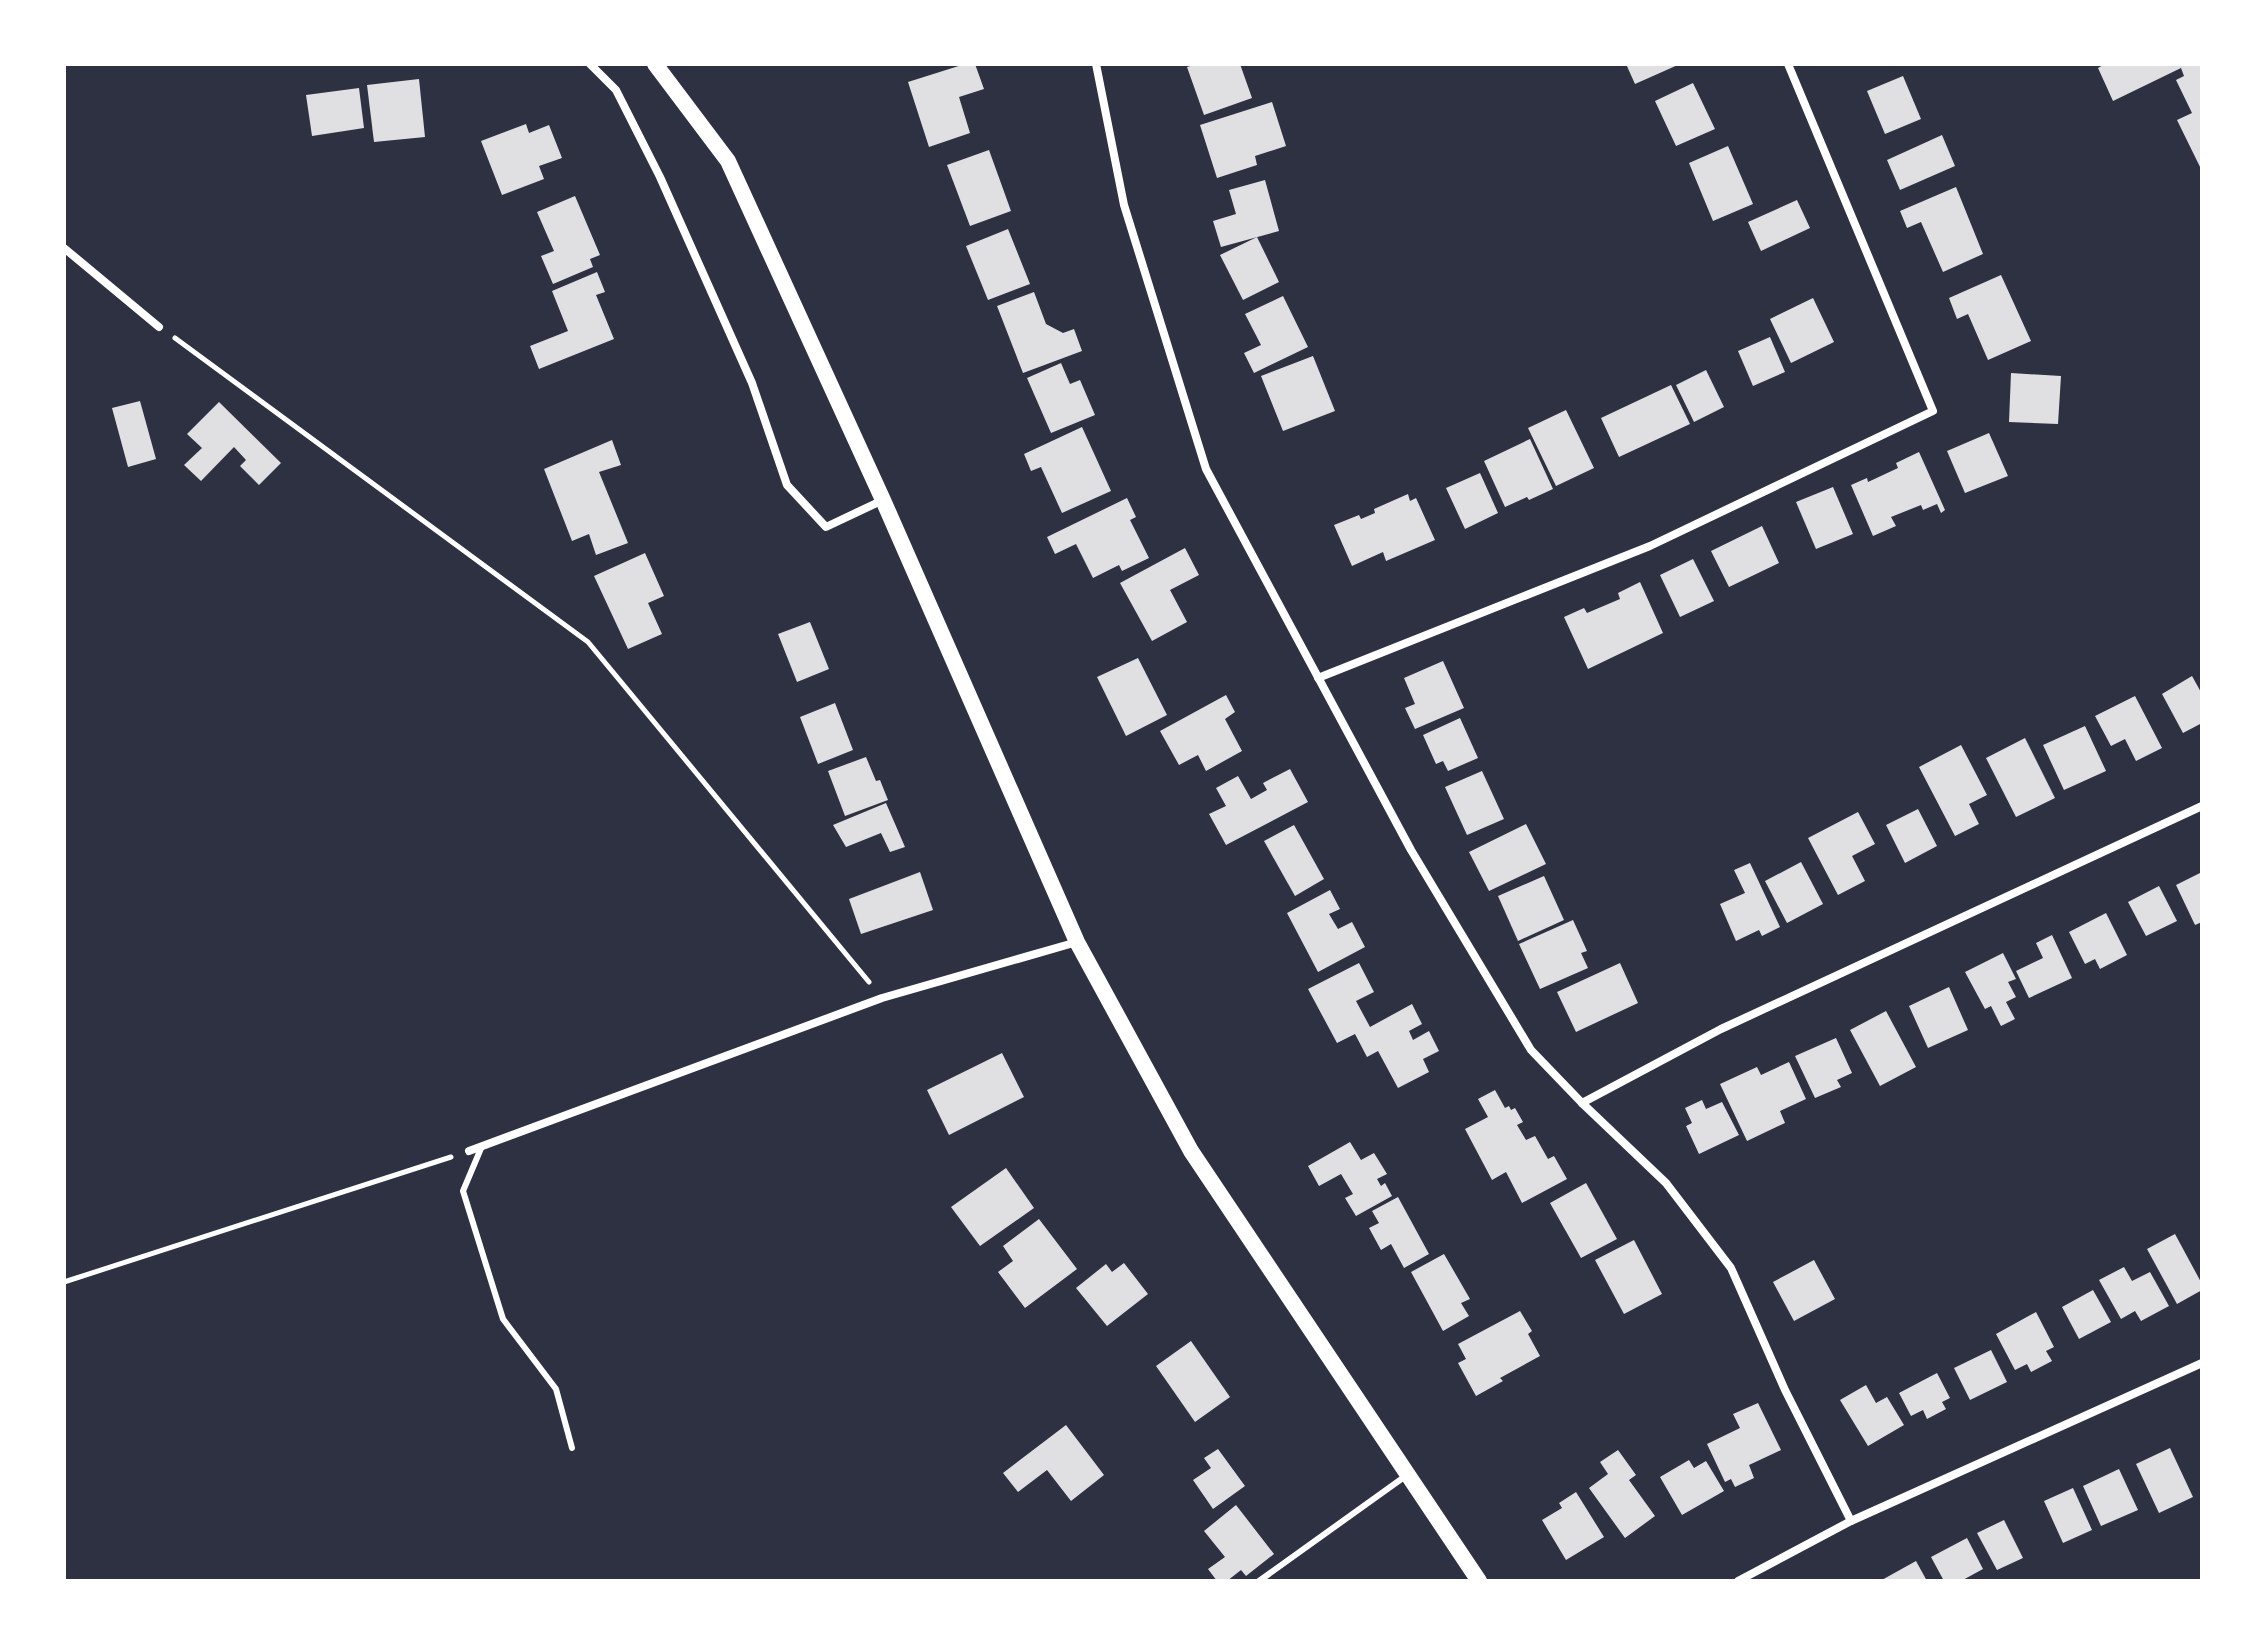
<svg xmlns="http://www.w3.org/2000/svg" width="2266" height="1645" font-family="Mulish,sans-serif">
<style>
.building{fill:#e0e0e3}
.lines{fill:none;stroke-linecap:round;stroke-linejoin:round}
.path{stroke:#fff;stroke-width:5}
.service{stroke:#fff;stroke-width:6}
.minor{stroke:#fff;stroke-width:8}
.secondary{stroke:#fff;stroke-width:16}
</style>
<rect width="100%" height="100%" fill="#2d3142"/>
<g class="building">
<polygon points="965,64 975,64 984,89 959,97 970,133 929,147 908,82"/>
<polygon points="1197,64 1240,64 1252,98 1204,115 1187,67"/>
<polygon points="1626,64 1680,64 1635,84"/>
<polygon points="2105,64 2202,64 2202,171 2177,120 2192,113 2176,80 2184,76 2181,68 2113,101 2098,68"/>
<polygon points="1903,76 1921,119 1885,134 1867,91"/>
<polygon points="419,79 425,137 374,142 367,85"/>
<polygon points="1693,83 1715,129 1676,146 1655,101"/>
<polygon points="359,88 364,128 312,136 306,95"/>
<polygon points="1272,102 1286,146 1255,156 1257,165 1217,178 1200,125"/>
<polygon points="526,124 529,133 549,125 562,158 539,166 544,179 502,195 481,141"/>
<polygon points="1942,135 1955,166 1900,190 1887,160"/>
<polygon points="1728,146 1753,204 1713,221 1689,163"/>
<polygon points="989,150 1011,211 970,226 947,165"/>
<polygon points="1265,180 1279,231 1221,247 1213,221 1236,214 1229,190"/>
<polygon points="1956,187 1983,254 1943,272 1921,222 1907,228 1900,211"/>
<polygon points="575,196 600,255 590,259 593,267 553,284 541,256 554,251 537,212"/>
<polygon points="1797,200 1810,228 1761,251 1748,222"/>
<polygon points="1008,229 1030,284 988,300 966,246"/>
<polygon points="1257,237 1279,282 1243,300 1220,255"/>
<polygon points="597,272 605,292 596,295 614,339 539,369 530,346 568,331 552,291"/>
<polygon points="2001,275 2031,341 1988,360 1968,314 1957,319 1949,298"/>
<polygon points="1034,292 1046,324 1063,333 1074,329 1082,351 1023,373 997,306"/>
<polygon points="1283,296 1308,347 1254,373 1244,353 1261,345 1245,314"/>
<polygon points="1813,298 1834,342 1791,363 1770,319"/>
<polygon points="1770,337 1785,372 1753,386 1738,351"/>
<polygon points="1313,356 1335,411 1283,431 1261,376"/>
<polygon points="1061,363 1070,384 1080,380 1095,415 1051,433 1027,378"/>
<polygon points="1706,370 1724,407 1694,422 1676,385"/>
<polygon points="2011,373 2061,376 2058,424 2009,422"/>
<polygon points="1671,385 1690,424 1619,457 1601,418"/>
<polygon points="140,401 156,459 128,467 112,408"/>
<polygon points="219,402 281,463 259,485 240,466 246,460 234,447 201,481 184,465 202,448 187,434"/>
<polygon points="1566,410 1594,468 1556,486 1528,428"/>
<polygon points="1082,427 1111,491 1062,513 1041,467 1031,471 1024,454"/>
<polygon points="1989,433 2008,476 1965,493 1947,451"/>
<polygon points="1530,439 1553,489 1529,500 1527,497 1505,507 1484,461"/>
<polygon points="612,440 621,465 599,472 628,543 596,555 589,534 572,541 544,469"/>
<polygon points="1919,452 1945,510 1941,513 1937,504 1923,510 1921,505 1891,517 1896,526 1873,536 1851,485 1867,478 1868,482 1898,468 1896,463"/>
<polygon points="1480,473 1498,513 1465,529 1446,488"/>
<polygon points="1833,487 1853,534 1816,549 1796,502"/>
<polygon points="1408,494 1410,501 1416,498 1435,540 1386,561 1383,552 1352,566 1334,525 1359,515 1361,519 1375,513 1374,509"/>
<polygon points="1127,498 1136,517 1130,520 1149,558 1122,571 1119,565 1093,578 1076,544 1055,554 1047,537"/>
<polygon points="1762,526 1779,563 1729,587 1711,551"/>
<polygon points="1185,548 1199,575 1170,590 1187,622 1152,641 1120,583"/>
<polygon points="645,553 664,596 648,603 662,634 628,649 594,576"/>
<polygon points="1693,559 1714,601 1680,617 1660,575"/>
<polygon points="1640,582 1663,633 1588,669 1564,617 1584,608 1587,613 1620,599 1618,593"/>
<polygon points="810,622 829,669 797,682 778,634"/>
<polygon points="1138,658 1167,715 1126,736 1097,677"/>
<polygon points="1443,661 1464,708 1415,729 1405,708 1415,704 1404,678"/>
<polygon points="2192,676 2202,694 2202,723 2183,733 2162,694"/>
<polygon points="1226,695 1235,712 1225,719 1242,751 1206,771 1198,755 1179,765 1160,731"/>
<polygon points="2135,696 2162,748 2136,761 2125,739 2111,746 2095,716"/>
<polygon points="835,703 853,750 818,764 800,717"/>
<polygon points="1460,718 1478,758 1448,771 1443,761 1436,764 1423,735"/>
<polygon points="2085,726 2106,771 2064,790 2043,745"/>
<polygon points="2025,738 2055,798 2016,817 1986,758"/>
<polygon points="1961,745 1987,795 1969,804 1979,824 1955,836 1919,767"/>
<polygon points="866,757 876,781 880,780 888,800 845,816 828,771"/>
<polygon points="1290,769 1308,802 1226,845 1209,814 1226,806 1216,788 1238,776 1251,799 1267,790 1263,783"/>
<polygon points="1482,771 1504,819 1467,835 1445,787"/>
<polygon points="886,803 905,847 890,852 881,833 846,847 833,825"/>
<polygon points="1918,809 1937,846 1905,863 1886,825"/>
<polygon points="1858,812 1875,844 1852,856 1865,881 1838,895 1808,838"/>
<polygon points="1526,824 1546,864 1489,891 1469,852"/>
<polygon points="1294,825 1324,879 1295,896 1264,841"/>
<polygon points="1801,862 1823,904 1787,923 1765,881"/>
<polygon points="1750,863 1780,927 1762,936 1759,930 1736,941 1720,904 1745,893 1734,870"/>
<polygon points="920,872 933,910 861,934 849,899"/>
<polygon points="2202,872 2202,922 2195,925 2176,885"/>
<polygon points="1544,876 1564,920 1518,941 1498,896"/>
<polygon points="2159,886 2177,921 2146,936 2128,902"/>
<polygon points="1330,890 1340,909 1329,914 1338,929 1352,922 1365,947 1318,972 1287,913"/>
<polygon points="2106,913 2127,955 2100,969 2095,959 2085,964 2069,932"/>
<polygon points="1573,920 1587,951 1581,953 1588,968 1540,989 1519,944"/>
<polygon points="2052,935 2072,978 2029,998 2016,971 2043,958 2036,943"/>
<polygon points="2003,953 2016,979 2008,982 2016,997 2006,1002 2015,1019 2001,1026 1991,1006 1985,1009 1965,972"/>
<polygon points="1359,963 1374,992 1356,1001 1370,1027 1412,1004 1422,1024 1409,1031 1413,1040 1429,1031 1439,1051 1423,1059 1429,1072 1398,1088 1378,1051 1367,1057 1355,1034 1337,1043 1308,989"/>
<polygon points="1620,963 1638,1003 1576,1032 1557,992"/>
<polygon points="1949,987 1968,1030 1928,1048 1909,1006"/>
<polygon points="1886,1011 1916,1067 1880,1086 1850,1030"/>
<polygon points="1836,1038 1852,1073 1837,1080 1841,1087 1815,1098 1795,1056"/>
<polygon points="1002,1053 1024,1097 949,1135 927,1090"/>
<polygon points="1789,1062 1806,1099 1780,1111 1785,1123 1747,1141 1720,1084 1757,1067 1761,1075"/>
<polygon points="1495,1090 1505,1108 1509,1106 1511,1110 1515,1108 1523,1122 1517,1125 1526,1140 1535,1136 1548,1159 1554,1156 1567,1179 1522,1203 1506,1172 1492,1180 1465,1129 1488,1117 1478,1099"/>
<polygon points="1702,1100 1706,1109 1722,1102 1739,1135 1699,1154 1686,1126 1692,1123 1685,1108"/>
<polygon points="1350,1142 1361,1160 1374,1153 1387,1174 1377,1179 1381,1186 1385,1183 1392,1196 1356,1216 1345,1198 1353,1194 1341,1174 1319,1186 1308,1166"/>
<polygon points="1006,1168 1034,1208 980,1246 951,1207"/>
<polygon points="1586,1183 1617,1239 1581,1258 1550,1203"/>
<polygon points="1398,1197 1429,1254 1404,1268 1391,1244 1381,1250 1369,1228 1379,1223 1372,1211"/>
<polygon points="1039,1219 1077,1269 1025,1308 998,1272 1013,1261 1003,1246"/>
<polygon points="2175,1234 2202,1284 2202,1290 2177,1304 2147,1249"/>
<polygon points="1634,1240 1662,1294 1624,1314 1595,1260"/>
<polygon points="1444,1254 1470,1299 1461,1303 1469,1316 1443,1331 1411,1272"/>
<polygon points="1814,1260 1835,1299 1794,1321 1773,1282"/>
<polygon points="1124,1263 1148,1294 1107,1326 1076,1288 1106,1264 1112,1272"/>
<polygon points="2124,1267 2132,1281 2150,1272 2169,1306 2141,1321 2135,1311 2121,1319 2099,1280"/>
<polygon points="2093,1290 2111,1322 2079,1339 2062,1307"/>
<polygon points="1520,1311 1532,1331 1528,1334 1540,1356 1500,1378 1503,1381 1476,1396 1458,1363 1466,1359 1458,1344"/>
<polygon points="2036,1312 2054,1347 2046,1351 2052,1361 2031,1372 2027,1364 2015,1370 1996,1334"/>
<polygon points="1191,1341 1230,1397 1195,1422 1156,1366"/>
<polygon points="1991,1350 2007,1382 1970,1400 1954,1368"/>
<polygon points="1937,1373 1950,1398 1942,1402 1946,1409 1927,1419 1923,1410 1911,1416 1899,1393"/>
<polygon points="1866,1385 1876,1403 1887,1397 1904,1425 1868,1446 1840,1400"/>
<polygon points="1758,1403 1781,1450 1749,1465 1754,1478 1735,1487 1731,1479 1725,1482 1707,1444 1740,1428 1733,1414"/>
<polygon points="1066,1425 1104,1475 1071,1501 1047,1470 1018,1492 1003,1473"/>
<polygon points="2170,1448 2193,1497 2159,1513 2136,1464"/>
<polygon points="1218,1449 1245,1486 1213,1509 1193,1480 1211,1468 1204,1458"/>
<polygon points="1618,1450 1636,1475 1629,1480 1655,1516 1625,1538 1589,1488 1608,1474 1600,1462"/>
<polygon points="1689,1460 1694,1468 1706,1461 1724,1491 1682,1515 1660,1477"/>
<polygon points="2119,1469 2138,1510 2101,1526 2083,1486"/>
<polygon points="2073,1488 2092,1530 2063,1543 2044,1501"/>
<polygon points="1576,1492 1604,1537 1566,1560 1542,1520 1562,1508 1559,1503"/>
<polygon points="1236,1505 1274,1554 1246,1576 1241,1570 1227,1581 1217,1581 1208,1569 1225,1557 1204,1531"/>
<polygon points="2004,1520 2023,1558 1997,1570 1977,1533"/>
<polygon points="1967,1538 1983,1569 1961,1581 1944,1581 1931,1557"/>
<polygon points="1916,1561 1927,1581 1880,1581"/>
</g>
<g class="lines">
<g class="path">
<polyline points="175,338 588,642 869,982"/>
<polyline points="64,1282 451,1157"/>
</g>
<g class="service">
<polyline points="482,1146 463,1191 503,1319 556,1389 572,1448"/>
<polyline points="1259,1581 1407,1475"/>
</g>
<g class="minor">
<polyline points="590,64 616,90 660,177 752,383 787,485 826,527 883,500"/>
<polyline points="1096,64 1124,205 1206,469 1411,850 1531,1050 1582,1103 1666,1183 1731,1268 1785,1390 1851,1521"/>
<polyline points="64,248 159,327"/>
<polyline points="1318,678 1650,546 1933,411 1788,64"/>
<polyline points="1582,1103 1721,1029 2202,806"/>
<polyline points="469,1151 882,998 1077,942"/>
<polyline points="1738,1581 1851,1521 2202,1363"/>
</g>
<polyline class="secondary" points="655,64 728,161 883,500 1077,942 1191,1151 1479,1581"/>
</g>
<rect width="2266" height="1645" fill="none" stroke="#ffffff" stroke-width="132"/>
</svg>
